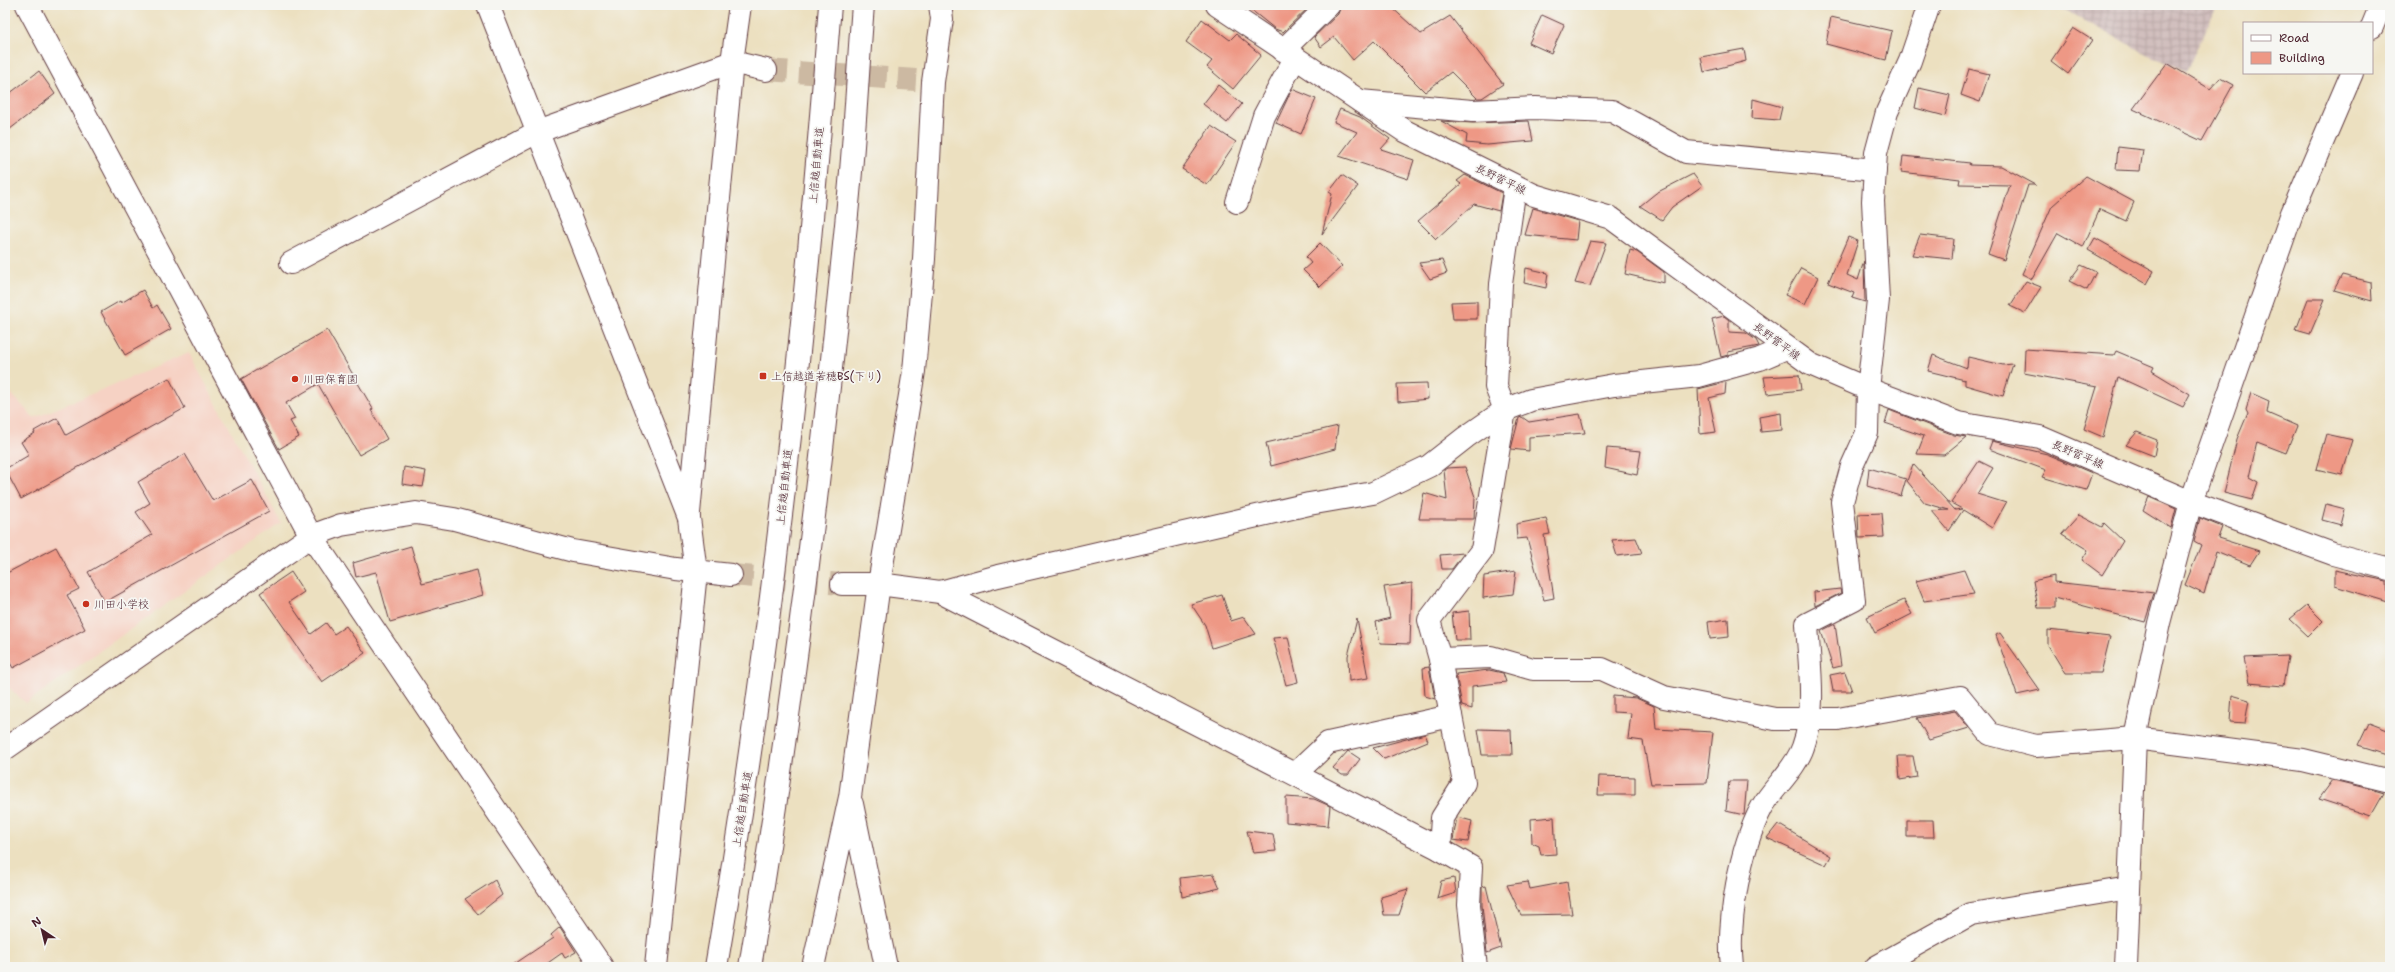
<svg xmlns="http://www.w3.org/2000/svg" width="2395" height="972" font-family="'Shantell Sans','Klee One',sans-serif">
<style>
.built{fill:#f6d2c4}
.industrial{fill:url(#industrial-grid)}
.building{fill:#ee9885}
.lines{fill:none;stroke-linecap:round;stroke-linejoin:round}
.minor-tunnel{stroke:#ccb9a2;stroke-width:22;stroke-dasharray:22 11;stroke-linecap:butt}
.minor-casing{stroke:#623c41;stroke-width:24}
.major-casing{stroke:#623c41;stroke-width:24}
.highway-casing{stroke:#623c41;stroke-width:24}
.minor{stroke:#fff;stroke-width:22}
.major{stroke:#fff;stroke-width:22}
.highway{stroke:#fff;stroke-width:22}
.poi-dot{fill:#c8321e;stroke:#f6f6f2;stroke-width:1.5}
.labels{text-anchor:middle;stroke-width:3.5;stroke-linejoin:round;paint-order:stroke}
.street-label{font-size:11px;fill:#4a1f2b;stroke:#f6f6f2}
.poi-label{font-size:11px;fill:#4a1f2b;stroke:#f6f6f2;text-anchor:start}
</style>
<defs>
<pattern id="industrial-grid" width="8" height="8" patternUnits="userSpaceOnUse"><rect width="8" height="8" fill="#d1bfbe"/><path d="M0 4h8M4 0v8" fill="none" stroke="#b5a4a3"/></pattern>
</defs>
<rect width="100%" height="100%" fill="#f6f6f2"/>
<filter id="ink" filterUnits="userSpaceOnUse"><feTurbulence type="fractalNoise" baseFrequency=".025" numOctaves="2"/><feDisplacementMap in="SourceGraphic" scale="8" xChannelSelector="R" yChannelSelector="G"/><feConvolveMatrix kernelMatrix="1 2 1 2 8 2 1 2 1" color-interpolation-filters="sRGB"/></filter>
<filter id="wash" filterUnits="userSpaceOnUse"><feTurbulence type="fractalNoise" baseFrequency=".012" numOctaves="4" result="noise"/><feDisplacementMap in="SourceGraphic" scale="16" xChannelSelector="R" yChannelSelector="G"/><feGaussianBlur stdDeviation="0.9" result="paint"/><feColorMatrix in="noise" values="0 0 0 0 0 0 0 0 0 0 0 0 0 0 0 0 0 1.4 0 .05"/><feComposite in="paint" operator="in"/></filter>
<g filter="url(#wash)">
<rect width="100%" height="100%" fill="#ece0c0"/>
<polygon class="built" points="189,353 281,523 26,703 5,684 5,387 34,418"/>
<polygon class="industrial" points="2055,5 2218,5 2186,71 2151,56"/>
<g id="blocks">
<g class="building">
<polygon points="1245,5 1311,5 1283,32 1275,29"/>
<polygon points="1341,5 1389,5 1421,34 1450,16 1503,84 1482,98 1477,98 1451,72 1425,92 1374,41 1353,60 1334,37 1321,47 1314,37 1338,14"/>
<polygon points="1542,15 1564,25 1551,53 1529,43"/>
<polygon points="1831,17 1892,31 1886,60 1826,44"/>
<polygon points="1202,19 1230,40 1236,34 1261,55 1233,89 1207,67 1212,61 1186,42"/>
<polygon points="2073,28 2092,40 2068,74 2051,61"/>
<polygon points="1744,49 1746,61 1704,72 1701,57"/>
<polygon points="2167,63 2210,89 2220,78 2233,85 2202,141 2133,109"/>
<polygon points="1969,69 1989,74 1980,102 1961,95"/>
<polygon points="39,71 55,94 5,133 5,97"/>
<polygon points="1218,85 1242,104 1227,123 1203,104"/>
<polygon points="1919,88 1950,95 1945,116 1915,108"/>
<polygon points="1292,89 1316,99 1301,134 1276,123"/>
<polygon points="1753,99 1782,107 1779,120 1752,118"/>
<polygon points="1340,109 1360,117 1390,139 1381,149 1414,160 1408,179 1339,156 1357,132 1334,122"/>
<polygon points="1441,121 1473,123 1529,121 1533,141 1487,145 1466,143 1467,135"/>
<polygon points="1211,126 1236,142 1207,185 1182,169"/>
<polygon points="2118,147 2143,150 2140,171 2116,170"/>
<polygon points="1903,156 1970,163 1969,165 2001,166 2036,185 2028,185 2004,260 1988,254 2010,185 1959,184 1960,179 1901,172"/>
<polygon points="1693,174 1702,186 1672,207 1662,220 1640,206 1656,193"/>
<polygon points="1342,175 1358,186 1322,234 1332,194 1329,192"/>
<polygon points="1465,175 1502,193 1499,211 1474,204 1436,239 1418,221 1461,184 1457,181"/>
<polygon points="2086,176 2134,202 2126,221 2100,209 2083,247 2058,233 2032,279 2022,274 2052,206"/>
<polygon points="1533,208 1578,221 1576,240 1525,235"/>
<polygon points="1920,235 1954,239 1952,259 1912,255"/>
<polygon points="1848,237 1858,241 1847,275 1858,280 1864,261 1865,302 1852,298 1854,293 1828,283"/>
<polygon points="2095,238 2154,271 2147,284 2088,250"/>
<polygon points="1590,241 1606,243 1590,286 1575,283"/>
<polygon points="1320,243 1342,266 1320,287 1303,270 1311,263 1306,257"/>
<polygon points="1630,250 1637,252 1664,272 1664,283 1625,274"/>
<polygon points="1442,260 1447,273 1430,279 1419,263"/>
<polygon points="2081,265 2096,272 2087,290 2069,281"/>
<polygon points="1526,268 1548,273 1546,288 1524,283"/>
<polygon points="1801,268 1818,277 1805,304 1785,295"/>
<polygon points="2342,275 2371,282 2372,301 2334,290"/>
<polygon points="2026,281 2041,287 2025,313 2010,306"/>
<polygon points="143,290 153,308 157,305 171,329 125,355 101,312 120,301 121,303"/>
<polygon points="2308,299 2325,299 2310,334 2296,330"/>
<polygon points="1477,301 1477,319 1453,319 1451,302"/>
<polygon points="1724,316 1729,320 1729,332 1746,333 1756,340 1759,346 1728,352 1728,355 1721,357 1712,319"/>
<polygon points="327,330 373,409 371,410 387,439 359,455 318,384 286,403 295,419 290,421 299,437 279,449 241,379"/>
<polygon points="2025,349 2114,355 2116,351 2154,367 2152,371 2190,394 2183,407 2118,377 2103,437 2084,429 2097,387 2024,373"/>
<polygon points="1933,355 1967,368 1968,357 2003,365 2013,364 2003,396 1965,385 1965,380 1928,371"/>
<polygon points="1799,375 1801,390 1767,394 1764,377"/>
<polygon points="169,378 185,408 21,499 5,469 29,455 21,442 35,433 34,431 57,418 66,435"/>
<polygon points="1726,382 1725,394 1709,398 1716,432 1700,434 1698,389"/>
<polygon points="1427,383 1428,399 1398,402 1397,384"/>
<polygon points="2251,393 2269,401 2267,413 2297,426 2286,453 2257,442 2249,477 2258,482 2252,500 2224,493 2237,439 2248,413 2246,409"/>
<polygon points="1889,410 1954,435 1966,437 1944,455 1917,454 1924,436 1885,423"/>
<polygon points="1781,413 1782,430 1761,432 1759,417"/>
<polygon points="1580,414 1585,433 1529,437 1529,451 1511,449 1519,418 1522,417 1529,422"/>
<polygon points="1338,426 1335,449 1271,466 1266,443"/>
<polygon points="2137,432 2157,440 2154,456 2126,445"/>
<polygon points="2326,434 2353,440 2342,475 2316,469"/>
<polygon points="1992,441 2047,454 2092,473 2086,490 2042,477 2046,470 1989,449"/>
<polygon points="1607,448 1641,451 1637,475 1605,468"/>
<polygon points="185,454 213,501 252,480 269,511 105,602 88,572 152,535 136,512 150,503 138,482"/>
<polygon points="1979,461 1993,468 1977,494 2006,503 1992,528 1963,510 1949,531 1932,511 1949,510 1925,503 1907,481 1913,464 1955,510 1962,509 1951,503"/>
<polygon points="404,467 426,471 423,487 402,484"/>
<polygon points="1465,467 1475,497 1474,519 1419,519 1424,493 1447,500 1444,470 1447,468"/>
<polygon points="1869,468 1906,479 1901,496 1867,486"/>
<polygon points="2149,497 2176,509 2171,528 2143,510"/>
<polygon points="2326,504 2345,509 2341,525 2322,520"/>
<polygon points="1882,513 1884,537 1859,538 1858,514"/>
<polygon points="2079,515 2102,527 2104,523 2123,541 2102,575 2082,560 2088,550 2062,534"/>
<polygon points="1546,518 1550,534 1544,535 1554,598 1544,600 1527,538 1517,539 1516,524"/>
<polygon points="2200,518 2222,527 2218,538 2259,551 2250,565 2216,551 2204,594 2185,585 2201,545 2194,541"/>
<polygon points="1636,538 1642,553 1617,556 1612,540"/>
<polygon points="411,546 422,584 477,570 483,595 390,622 376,572 356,577 353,563"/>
<polygon points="56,547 79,589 67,595 85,629 13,668 5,654 5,574"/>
<polygon points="1464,553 1452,569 1442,569 1440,555"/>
<polygon points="1964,570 1974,594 1924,601 1916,581"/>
<polygon points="2335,570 2387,581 2388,602 2335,586"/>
<polygon points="1516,571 1513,594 1483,598 1484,576"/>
<polygon points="291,572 304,592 289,602 311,634 326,623 334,634 346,626 365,653 322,682 260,593"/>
<polygon points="2054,576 2054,582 2154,593 2145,622 2054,598 2054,608 2038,608 2033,581"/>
<polygon points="1412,583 1410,644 1380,643 1376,622 1390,618 1384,587"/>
<polygon points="1840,589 1841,593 1815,606 1814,592"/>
<polygon points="1222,595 1231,621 1244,617 1256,634 1212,648 1205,625 1191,604"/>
<polygon points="1904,600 1912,614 1875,633 1867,617"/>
<polygon points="2307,605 2323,621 2308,636 2290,619"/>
<polygon points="1469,611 1470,640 1455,640 1452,613"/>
<polygon points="1357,619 1368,678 1349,681 1348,656"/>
<polygon points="1728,619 1729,637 1710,639 1708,622"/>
<polygon points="1835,624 1841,666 1833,668 1821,631"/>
<polygon points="2048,630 2110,637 2101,673 2065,673 2048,645"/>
<polygon points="2000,633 2040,690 2017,695 1996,635"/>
<polygon points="1288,637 1298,682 1286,685 1273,638"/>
<polygon points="2288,656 2283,686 2249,683 2244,658"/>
<polygon points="1429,667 1435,699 1425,696 1423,668"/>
<polygon points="1489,670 1503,673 1506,682 1472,686 1472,709 1462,706 1456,674"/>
<polygon points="1845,672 1852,691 1833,691 1830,675"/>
<polygon points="2232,695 2249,700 2245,723 2230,722"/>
<polygon points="1613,696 1636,698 1654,706 1656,729 1713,732 1707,783 1651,784 1643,741 1628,739 1631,713 1613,712"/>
<polygon points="1955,711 1969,728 1929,740 1917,718"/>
<polygon points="2369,723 2390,731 2390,756 2358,746"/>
<polygon points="1478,729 1511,730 1512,755 1482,755"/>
<polygon points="1425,734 1428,741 1384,759 1373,748"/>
<polygon points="1348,751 1360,759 1348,775 1342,775 1333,768"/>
<polygon points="1898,756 1913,756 1917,777 1900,780"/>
<polygon points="1599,776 1635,777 1635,795 1598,795"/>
<polygon points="2333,780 2374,790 2384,793 2371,816 2319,799"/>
<polygon points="1729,781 1747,781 1744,815 1726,811"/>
<polygon points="1286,797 1314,799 1330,806 1328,826 1286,822"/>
<polygon points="1457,817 1472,821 1468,842 1453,840"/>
<polygon points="1554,817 1556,854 1541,855 1539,846 1532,843 1531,819"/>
<polygon points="1907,820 1933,820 1934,837 1907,837"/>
<polygon points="1778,824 1831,856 1826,865 1767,838"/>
<polygon points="1247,831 1273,834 1276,851 1253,853"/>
<polygon points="1214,874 1220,888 1182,897 1180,878"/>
<polygon points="1454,878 1456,893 1437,899 1441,881"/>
<polygon points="495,880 502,895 478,914 465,899"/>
<polygon points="1528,882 1530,889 1567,882 1572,914 1521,915 1507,885"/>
<polygon points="1486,886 1501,948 1487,953 1482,905 1482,887"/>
<polygon points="1408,889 1399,915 1384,915 1381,897"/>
<polygon points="560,927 576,952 565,958 562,953 542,967 510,967 553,938 551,935"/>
</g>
</g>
</g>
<g filter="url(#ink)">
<use href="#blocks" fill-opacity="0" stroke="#623c41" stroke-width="1"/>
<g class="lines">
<g class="minor-tunnel">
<polyline points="766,70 916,80"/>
<polyline points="731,575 842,584"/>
</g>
<defs>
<g id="minor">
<polyline points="27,5 311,536 602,967"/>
<polyline points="488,5 689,518 696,572 656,967"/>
<polyline points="2372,27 2381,5"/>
<polyline points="1283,50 1329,5"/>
<polyline points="1360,101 1472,111 1535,108 1612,111 1686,152 1875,170"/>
<polyline points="1237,202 1264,116 1295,58"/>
<polyline points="291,263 537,132 732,62 766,70"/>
<polyline points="689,513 732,62 740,5"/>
<polyline points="842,584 879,584 940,592 1440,849 1471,867 1469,905 1476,967"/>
<polyline points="940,592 998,576 1309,504 1373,493 1429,466 1466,437 1505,410 1531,400 1614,385 1699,376 1760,359 1786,348"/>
<polyline points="1440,659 1491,657 1533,669 1602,669 1664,697 1775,719 1838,719 1960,697 1990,734 2036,746 2135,738 2303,760 2390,781"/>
<polyline points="5,749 311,536 341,525 416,513 454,519 573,551 676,569 731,575"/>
<polyline points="1295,774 1328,743 1451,716"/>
<polyline points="852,804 886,967"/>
<polyline points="1440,849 1442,818 1464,783 1440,659 1429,620 1482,550 1505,410 1496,387 1501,284 1515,187"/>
<polyline points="813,967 850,797 879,584 914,371 924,259 933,82 942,19 940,5"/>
<path d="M 1732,967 C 1727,921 1740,848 1762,807 C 1773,788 1796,768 1803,747 C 1817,709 1809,664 1807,624 L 1854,600 L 1842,502 L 1852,466 L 1867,433 L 1868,389 L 1878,300 L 1873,201 L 1876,153 L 1887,112 L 1910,61 L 1929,5"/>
<polyline points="1876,967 1971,914 2129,888"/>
<polyline points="2126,967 2135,738 2159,623 2191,502 2292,213 2352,73"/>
</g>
<polyline id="major" points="1217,5 1403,130 1534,195 1611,218 1810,364 1868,389 1958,423 2040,437 2191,502 2333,554 2390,569"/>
<g id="highway">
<path d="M 716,967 C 771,649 805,327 830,5"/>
<path d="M 750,967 C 792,711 824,453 849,194 C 855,131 858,68 863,5"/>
</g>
</defs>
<use href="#minor" class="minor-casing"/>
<use href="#major" class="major-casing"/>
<use href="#highway" class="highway-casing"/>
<use href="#minor" class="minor"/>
<use href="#major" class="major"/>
<use href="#highway" class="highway"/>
</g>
</g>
<g class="poi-dot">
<rect x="759" y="372" width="8" height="8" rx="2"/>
<circle cx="295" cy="379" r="4"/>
<circle cx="86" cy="604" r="4"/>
</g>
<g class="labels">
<g class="street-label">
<text transform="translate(816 165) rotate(-85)" y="4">上信越自動車道</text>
<text transform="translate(1501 179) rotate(26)" y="4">長野菅平線</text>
<text transform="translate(1777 341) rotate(36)" y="4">長野菅平線</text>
<text transform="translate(2078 454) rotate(23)" y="4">長野菅平線</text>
<text transform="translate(784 487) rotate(-84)" y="4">上信越自動車道</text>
<text transform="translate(742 809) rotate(-81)" y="4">上信越自動車道</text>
</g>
<g class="poi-label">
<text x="771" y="380">上信越道若穂BS(下り)</text>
<text x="303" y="383">川田保育園</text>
<text x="94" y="608">川田小学校</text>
</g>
</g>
<rect width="2395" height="972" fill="none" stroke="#f6f6f2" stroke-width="20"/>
<rect x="2243" y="22" width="130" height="52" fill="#f6f6f2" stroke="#b1a0a2"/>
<rect x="2251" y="35" width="20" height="6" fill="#ffffff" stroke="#b1a0a2"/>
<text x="2279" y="42" font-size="12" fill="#4a1f2b">Road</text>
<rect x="2251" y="52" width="20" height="12" fill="#ee9885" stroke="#b1a0a2"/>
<text x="2279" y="62" font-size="12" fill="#4a1f2b">Building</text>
<g transform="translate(42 930) rotate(325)" stroke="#f6f6f2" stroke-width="3" paint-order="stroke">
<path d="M0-3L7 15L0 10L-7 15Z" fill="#4a1f2b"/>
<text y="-6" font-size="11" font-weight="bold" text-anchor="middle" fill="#4a1f2b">N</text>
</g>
</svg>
